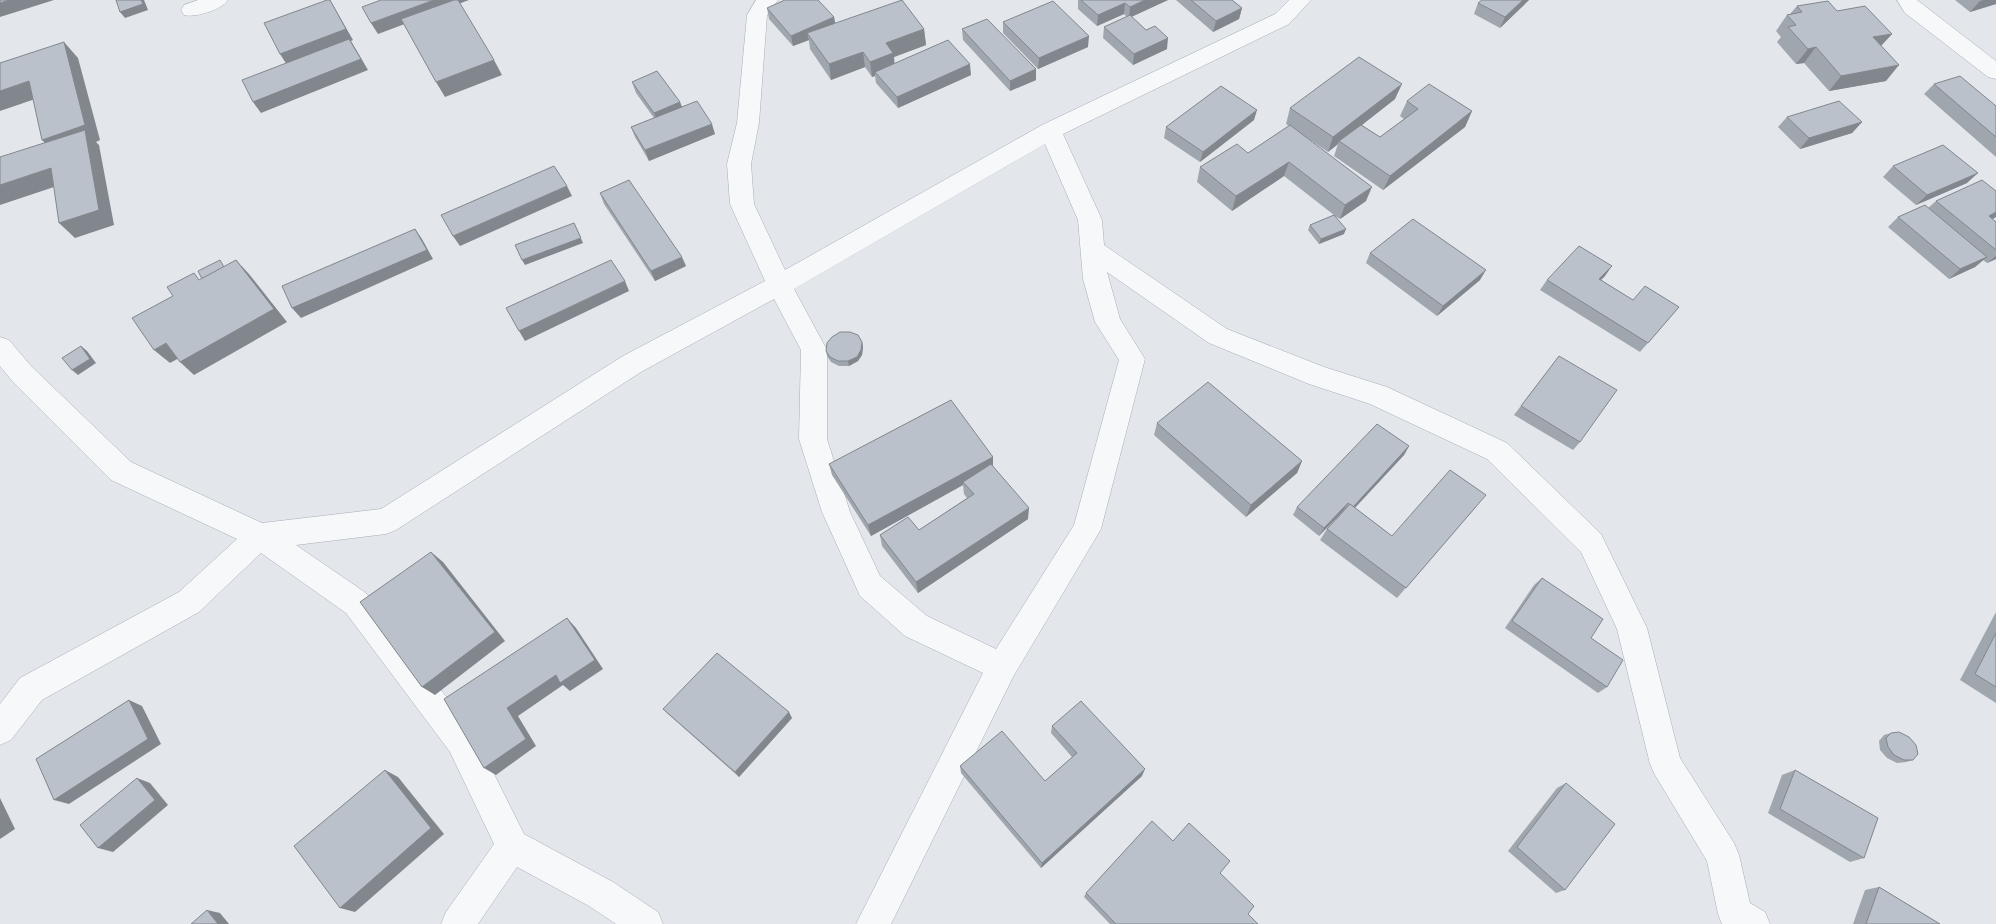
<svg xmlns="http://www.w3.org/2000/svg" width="1996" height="924" font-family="'PT Sans Narrow',sans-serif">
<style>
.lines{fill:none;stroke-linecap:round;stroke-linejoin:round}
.street-casing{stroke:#a8aeb7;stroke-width:1}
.street{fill:#f6f8fa;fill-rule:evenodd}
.wall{fill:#a0a6ae}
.shaded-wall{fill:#82878d}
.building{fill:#bac1ca;stroke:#82878d}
</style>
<rect width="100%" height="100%" fill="#e3e7ec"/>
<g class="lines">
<defs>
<g id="street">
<path d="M 198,0 L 228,0 C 222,10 194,18 184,15 L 181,10 L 184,5 Z"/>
<path d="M 756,0 L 778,0 L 767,15 L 759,123 L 751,164 L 754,204 L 785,270 L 1042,125 L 1275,14 L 1289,0 L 1311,0 L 1289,24 L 1063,134 L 1102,220 L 1104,245 L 1227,329 L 1324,367 L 1387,387 L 1507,443 L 1601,534 L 1647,628 L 1680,758 L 1734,843 L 1739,855 L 1750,903 L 1765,912 L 1770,924 L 1722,924 L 1718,914 L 1707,861 L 1655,775 L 1650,764 L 1617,629 L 1581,552 L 1487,459 L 1370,404 L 1309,384 L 1209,343 L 1107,272 L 1120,319 L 1145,359 L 1101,529 L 1013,677 L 891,924 L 856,924 L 983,673 L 905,636 L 860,596 L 822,512 L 799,439 L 801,350 L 774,299 L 641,372 L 396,530 L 386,534 L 296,545 L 366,593 L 472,730 L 524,834 L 613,882 L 658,912 L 663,924 L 616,924 L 589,906 L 517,867 L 478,924 L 441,924 L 446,912 L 494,844 L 450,752 L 346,613 L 261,553 L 199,612 L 42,700 L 11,740 L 0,745 L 0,704 L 20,678 L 179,592 L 237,539 L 111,480 L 13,382 L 0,366 L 0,337 L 9,340 L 31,366 L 131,462 L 262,523 L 381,509 L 623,356 L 765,281 L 730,204 L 727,164 L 737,123 L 747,15 ZM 1045,144 L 1078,220 L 1083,279 L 1095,322 L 1119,360 L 1074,525 L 996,649 L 927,616 L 880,576 L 850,512 L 827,439 L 827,350 L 794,289 Z"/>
<polygon points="1897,0 1917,0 1996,61 1996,79 1988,77 1905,13"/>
</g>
</defs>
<use href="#street" class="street-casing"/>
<use href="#street" class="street"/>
</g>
<g class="wall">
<polygon points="1078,0 1168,0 1131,17 1167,49 1133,65 1103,38 1104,27 1127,17 1124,14 1097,26 1078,9"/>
<polygon points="1176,0 1232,0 1242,8 1239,19 1213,32"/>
<polygon points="1482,0 1529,0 1500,28 1474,14 1478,3"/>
<polygon points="1955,0 1996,0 1996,4 1970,12"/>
<polygon points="1797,6 1837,11 1892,34 1881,46 1886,81 1829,91 1804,63 1796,64 1777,42 1781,37 1776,31 1787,15 1790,14"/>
<polygon points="767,8 834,17 835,24 924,29 926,45 894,57 894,64 971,75 898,108 876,83 875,76 872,77 865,67 831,80 810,49 809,40 793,46 769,19"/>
<polygon points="1003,22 1088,47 1038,69 1003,33"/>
<polygon points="962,29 1036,69 1036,80 1010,91 963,40"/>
<polygon points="632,82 680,102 682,107 715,134 649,161 635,137 631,127 654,118 636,93"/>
<polygon points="1934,84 1996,106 1996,157 1924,94"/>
<polygon points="1395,99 1362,125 1380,137 1404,119 1400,116 1407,101 1472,111 1465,127 1383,190 1334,156 1338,144 1328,152 1306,137 1366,201 1340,219 1335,216 1344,234 1319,244 1308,230 1310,225 1334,215 1284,176 1232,211 1197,182 1200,167 1248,153 1289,126 1286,124 1290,108"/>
<polygon points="1787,117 1862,122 1852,133 1800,149 1778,127"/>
<polygon points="1254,120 1200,162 1164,138 1166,127"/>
<polygon points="1893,166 1967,183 1916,205 1883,177"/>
<polygon points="1996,191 1996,217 1993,219 1996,222 1996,259 1987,263 1983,260 1975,267 1949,279 1888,227 1898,217 1928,208 1936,201"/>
<polygon points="600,193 686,266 655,281 604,204"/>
<polygon points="1370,253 1480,280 1437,316 1366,263"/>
<polygon points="1605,276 1601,280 1633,300 1679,307 1640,352 1540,290 1547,280"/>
<polygon points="862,342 863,347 862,355 858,361 849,366 839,366 831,362 827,356 826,351"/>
<polygon points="1559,356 1580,442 1573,450 1514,415"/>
<polygon points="1157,423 1302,461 1297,473 1246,517 1154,435"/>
<polygon points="1409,446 1404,455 1355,508 1392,536 1476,507 1397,598 1320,540 1327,529 1343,511 1319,536 1293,515 1297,507"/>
<polygon points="993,457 993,466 1028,519 918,593 882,546 880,535 919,530 967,498 964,494 963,485 871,536 832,475 829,464"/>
<polygon points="1542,578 1591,638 1607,687 1598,693 1505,628 1534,585"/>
<polygon points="1996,612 1996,703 1960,680"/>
<polygon points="663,709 792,718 739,777 668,714"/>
<polygon points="1052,726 1142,776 1041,868 961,773 960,766 1045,781 1072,757 1051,733"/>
<polygon points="1891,733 1913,760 1906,762 1897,763 1887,758 1880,750 1879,741 1884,735"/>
<polygon points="1795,770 1864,858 1850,862 1768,813 1782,775"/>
<polygon points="1566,783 1565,890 1556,893 1508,851 1557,788"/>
<polygon points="1173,841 1220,873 1248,914 1258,924 1110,924 1084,897 1086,893"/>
<polygon points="1879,887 1940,924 1853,924 1865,890"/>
</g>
<g class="shaded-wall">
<polygon points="9,0 54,0 0,17 0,3"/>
<polygon points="141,0 144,0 148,10 125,18 120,12"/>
<polygon points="330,0 353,40 351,41 368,70 261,113 253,102 287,65 280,54"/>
<polygon points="434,0 469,0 378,34 371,23"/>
<polygon points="1145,0 1168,0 1129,18 1130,7"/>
<polygon points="1523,0 1529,0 1500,28 1505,17"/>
<polygon points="1984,0 1996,0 1996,4 1970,12 1980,1"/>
<polygon points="1125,3 1124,14 1097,26 1098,15"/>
<polygon points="1242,8 1239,19 1213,32 1216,21"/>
<polygon points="834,17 836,28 807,33 809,40 793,46 791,36"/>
<polygon points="924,29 926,45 894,57 895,68 875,72 875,76 872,77 870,62 886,43"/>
<polygon points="1892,34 1878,49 1873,37"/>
<polygon points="1089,36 1088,47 1038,69 1039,58"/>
<polygon points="1168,38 1167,49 1133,65 1134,54"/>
<polygon points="64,42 78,58 100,140 96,142 99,145 114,225 75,238 59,223 57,155 42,140"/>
<polygon points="1816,47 1804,63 1796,64 1808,49"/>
<polygon points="863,52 865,67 831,80 829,64"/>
<polygon points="494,60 502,75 445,97 436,82"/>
<polygon points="970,64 971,75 898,108 897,97"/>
<polygon points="1899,65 1886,81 1829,91 1841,76"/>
<polygon points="1036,69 1036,80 1010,91 1010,81"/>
<polygon points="29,81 44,96 0,111 0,91"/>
<polygon points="1402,84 1395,99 1340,142 1339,141 1338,144 1328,152 1333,137"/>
<polygon points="680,102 684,112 658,123 654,113"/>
<polygon points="1257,110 1254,120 1200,162 1203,152"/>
<polygon points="1472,111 1465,127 1383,190 1390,176"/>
<polygon points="1862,122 1852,133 1800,149 1809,138"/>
<polygon points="712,124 715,134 649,161 645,150"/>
<polygon points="1289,162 1284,176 1232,211 1236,196"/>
<polygon points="51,168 66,183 0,205 0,185"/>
<polygon points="1978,173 1967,183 1916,205 1927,195"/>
<polygon points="567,186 572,196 460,246 453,236"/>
<polygon points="1372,187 1366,201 1340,219 1345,205"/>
<polygon points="1996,212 1996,217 1977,226 1989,216"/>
<polygon points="574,223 583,243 525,265 522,260"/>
<polygon points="415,229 422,239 433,259 301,318 292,308"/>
<polygon points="1346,229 1344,234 1319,244 1321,239"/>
<polygon points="1996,256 1996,259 1987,263"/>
<polygon points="682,257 686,266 655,281 651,271"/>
<polygon points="1987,257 1975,267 1949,279 1960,269"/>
<polygon points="236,260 249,274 287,322 194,375 180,362"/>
<polygon points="1612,266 1605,276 1592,289 1599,279"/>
<polygon points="1486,270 1480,280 1437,316 1443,306"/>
<polygon points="625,281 629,291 525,341 519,331"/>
<polygon points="862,342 863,347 862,355 858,361 849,366 848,361"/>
<polygon points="166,343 181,357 170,363 154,350"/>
<polygon points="81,346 87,351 96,363 78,375 72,370"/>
<polygon points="1409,446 1404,455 1348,515 1353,507"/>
<polygon points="993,457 993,469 963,482 963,485 871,536 868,525"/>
<polygon points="1302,461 1297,473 1246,517 1251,505"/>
<polygon points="1348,503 1343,511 1319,536 1324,528"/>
<polygon points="1029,508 1028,519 918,593 916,582"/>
<polygon points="431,552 443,562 505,641 435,695 422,687"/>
<polygon points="567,618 576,628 603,669 570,691 563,685 518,716 536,746 496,775 484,768 507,708"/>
<polygon points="129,700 142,706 161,744 69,804 54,800"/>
<polygon points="789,712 792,718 739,777 735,772"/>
<polygon points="1145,769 1142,776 1041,868 1042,863"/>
<polygon points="385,770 398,777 444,834 355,912 340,908"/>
<polygon points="137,778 150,783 168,805 113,852 98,848"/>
<polygon points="0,798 15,829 0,839"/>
<polygon points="207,910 220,913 229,924 218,924"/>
</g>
<g class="building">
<polygon points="0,0 9,0 0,3"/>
<polygon points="116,0 141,0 143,4 120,12"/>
<polygon points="327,0 330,0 346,29 280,54 264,23"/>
<polygon points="381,0 434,0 371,23 362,7"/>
<polygon points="454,0 458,0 494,60 436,82 401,19"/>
<polygon points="785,0 818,0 834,17 791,36 767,8"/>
<polygon points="902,0 924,29 886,43 893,53 870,62 863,52 829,64 807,33"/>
<polygon points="1081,0 1145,0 1130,7 1125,3 1098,15"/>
<polygon points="1191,0 1232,0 1242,8 1216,21"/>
<polygon points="1482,0 1523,0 1505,17 1478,3"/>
<polygon points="1053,1 1089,36 1039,58 1003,22"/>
<polygon points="1828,1 1837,11 1865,6 1892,34 1873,37 1899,65 1841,76 1816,47 1808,49 1788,27 1796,25 1787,15 1802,12 1797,6"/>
<polygon points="1130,15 1146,30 1155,26 1168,38 1134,54 1104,27"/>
<polygon points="987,19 1036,69 1010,81 962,29"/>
<polygon points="349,39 361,59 253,102 242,80"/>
<polygon points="948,40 970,64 897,97 875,72"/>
<polygon points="64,42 85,125 42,140 29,81 0,91 0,63"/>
<polygon points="1359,57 1402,84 1333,137 1290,108"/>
<polygon points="657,71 680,102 654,113 632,82"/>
<polygon points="1960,76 1996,106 1996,137 1934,84"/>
<polygon points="1429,84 1472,111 1390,176 1339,141 1361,125 1380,137 1418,109 1407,101"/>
<polygon points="1221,86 1257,110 1203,152 1166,127"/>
<polygon points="697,101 712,124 645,150 631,127"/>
<polygon points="1839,101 1862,122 1809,138 1787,117"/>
<polygon points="1290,125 1372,187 1345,205 1289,162 1236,196 1200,167 1237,144 1248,153"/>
<polygon points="85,130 99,210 59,223 51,168 0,185 0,157"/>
<polygon points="1943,145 1978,173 1927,195 1893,166"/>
<polygon points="554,166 567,186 453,236 441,215"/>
<polygon points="629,180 682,257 651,271 600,193"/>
<polygon points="1982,180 1996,191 1996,212 1989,216 1996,222 1996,250 1936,201"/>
<polygon points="1925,205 1987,257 1960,269 1898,217"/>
<polygon points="1334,215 1346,229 1321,239 1310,225"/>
<polygon points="1413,219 1486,270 1443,306 1370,253"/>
<polygon points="574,223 581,238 522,260 515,245"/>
<polygon points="415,229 427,250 292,308 282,286"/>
<polygon points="1579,246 1612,266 1599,279 1633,300 1645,286 1679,307 1648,343 1547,280"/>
<polygon points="220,260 224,267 202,279 198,271"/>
<polygon points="236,260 274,309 180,362 166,343 154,350 132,318 173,296 167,287 194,273 199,280"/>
<polygon points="611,260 625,281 519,331 506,308"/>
<polygon points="840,332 850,332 858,335 862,342 861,350 857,357 848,361 838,361 830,357 826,351 827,343 832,337"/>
<polygon points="81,346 90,359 72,370 62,358"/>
<polygon points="1559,356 1617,390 1580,442 1521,406"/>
<polygon points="1208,382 1302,461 1251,505 1157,423"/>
<polygon points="951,400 993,457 868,525 829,464"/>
<polygon points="1377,424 1409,446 1353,507 1348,503 1324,528 1297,507"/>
<polygon points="991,464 1029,508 916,582 880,535 908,517 919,530 974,494 963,482"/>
<polygon points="1450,470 1486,495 1406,588 1327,529 1350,504 1392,536"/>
<polygon points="431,552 495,632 422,687 360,602"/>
<polygon points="1542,578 1603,619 1591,638 1623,660 1607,687 1512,621"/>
<polygon points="567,618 595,660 560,683 556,675 507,708 526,739 484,768 444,699"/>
<polygon points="1996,633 1996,687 1975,674"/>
<polygon points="717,653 789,712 735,772 663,709"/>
<polygon points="129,700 148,739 54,800 36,759"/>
<polygon points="1081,701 1145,769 1042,863 960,766 1002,731 1045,781 1077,753 1052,726"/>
<polygon points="1899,732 1909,737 1916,745 1918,754 1913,760 1904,760 1894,755 1888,747 1886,738 1891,733"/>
<polygon points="385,770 431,828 340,908 294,846"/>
<polygon points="1795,770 1878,818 1864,858 1780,809"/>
<polygon points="137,778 155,800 98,848 80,825"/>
<polygon points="1566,783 1615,824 1565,890 1517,847"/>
<polygon points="1152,821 1173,841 1189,823 1230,861 1220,873 1254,906 1248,914 1258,924 1116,924 1086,893"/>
<polygon points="1879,887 1940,924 1866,924"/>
<polygon points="207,910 218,924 191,924"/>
</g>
</svg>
